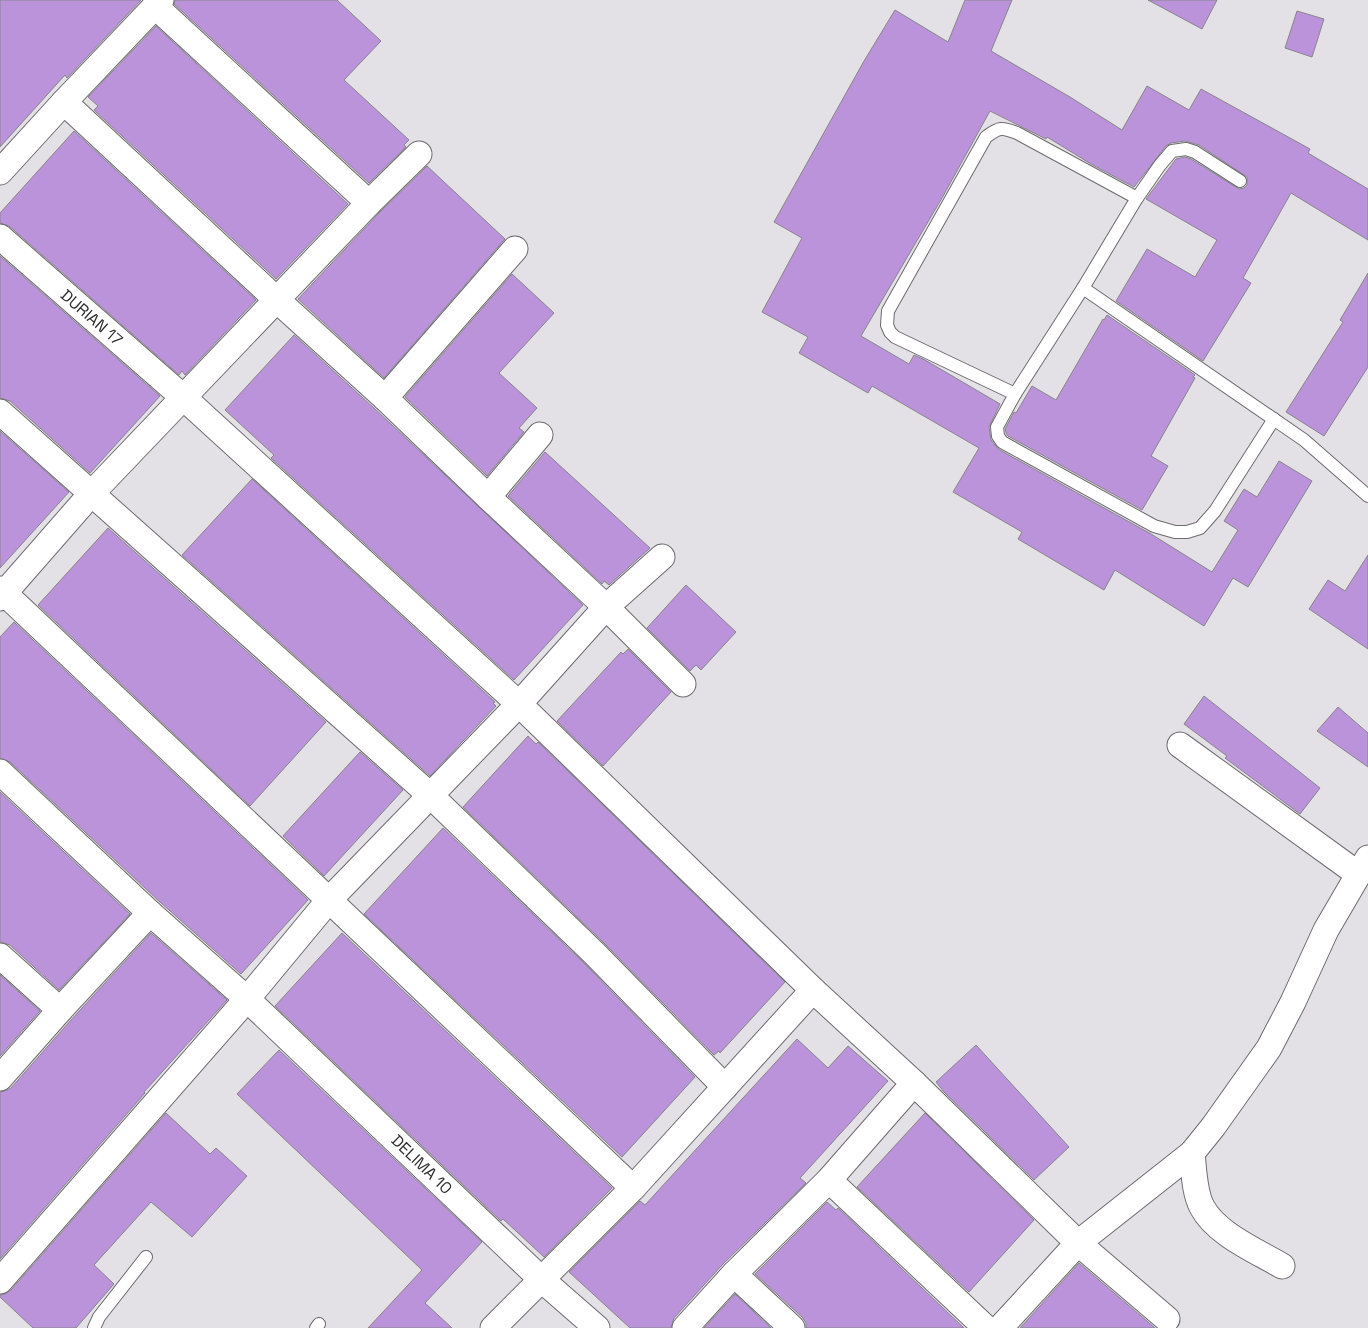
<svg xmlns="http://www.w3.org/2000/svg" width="1368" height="1328" font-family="'Space Grotesk',sans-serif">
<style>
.building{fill:#ba93db;stroke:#88858b}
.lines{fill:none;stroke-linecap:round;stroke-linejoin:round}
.service-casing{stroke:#6e6b71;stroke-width:14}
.minor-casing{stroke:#6e6b71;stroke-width:27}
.service{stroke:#fff;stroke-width:12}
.minor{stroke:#fff;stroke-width:25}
.labels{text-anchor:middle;stroke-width:4;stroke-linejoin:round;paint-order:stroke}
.street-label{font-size:16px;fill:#2e2d2f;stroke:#fff}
</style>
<rect width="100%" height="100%" fill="#e3e0e6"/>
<g class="building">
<polygon points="0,0 141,0 67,78 65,75 0,147"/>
<polygon points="175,0 337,0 381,41 344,80 409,140 404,145 406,147 369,183 174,4"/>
<polygon points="965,0 1012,0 991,51 1070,97 1122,130 1147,86 1189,110 1201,89 1310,149 1308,153 1368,189 1368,240 1291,193 1243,278 1251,283 1203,361 1116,301 1147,249 1195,277 1217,240 1146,199 1176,159 1185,157 1191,159 1239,189 1244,188 1247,185 1247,177 1199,145 1185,141 1171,143 1166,146 1134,187 1091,164 1047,137 1046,139 990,111 942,198 861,336 909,364 914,355 925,360 1000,404 989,427 991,440 998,449 1151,534 1212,572 1238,530 1224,521 1244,489 1257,497 1279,461 1312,481 1248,587 1233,578 1204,626 1115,570 1104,590 1018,539 1022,532 953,492 979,448 872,386 868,393 799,353 808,337 762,312 802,238 774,222 864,61 895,10 948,42"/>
<polygon points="1148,0 1217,0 1202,29"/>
<polygon points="1297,11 1324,19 1312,57 1285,48"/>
<polygon points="156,26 348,204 276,279 94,110 98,106 88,97"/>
<polygon points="74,131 256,300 185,375 182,371 179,375 9,226 0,223 0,213"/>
<polygon points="427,166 505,239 384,378 298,299 379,213"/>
<polygon points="0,256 160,396 90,473 10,401 0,398"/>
<polygon points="1368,273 1368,367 1324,436 1286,412 1343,322 1340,320"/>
<polygon points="512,274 554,313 499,373 537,408 519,428 524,432 487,476 405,397"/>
<polygon points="1107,315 1195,375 1193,377 1195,378 1151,456 1168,466 1142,510 1008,436 1006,433 1005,429 1014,412 1016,413 1032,386 1056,400 1103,319 1104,320"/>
<polygon points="294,335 375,409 583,605 514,680 271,458 274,455 225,410"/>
<polygon points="0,431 69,492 0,568"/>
<polygon points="545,452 650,548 609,585 604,581 602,584 508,496"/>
<polygon points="252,479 495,702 493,703 496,706 430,776 182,555"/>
<polygon points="108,528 326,722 250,806 38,605"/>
<polygon points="1368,555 1368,649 1309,609 1328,580 1345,591"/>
<polygon points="686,585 736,632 701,670 696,665 690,671 647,628"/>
<polygon points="14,622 308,900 241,974 160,902 10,762 0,758 0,637"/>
<polygon points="628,649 671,692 603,766 557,721 621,652 623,654"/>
<polygon points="1204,696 1320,788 1300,814 1225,758 1227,756 1184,724"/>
<polygon points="1338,707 1368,733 1368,767 1317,731"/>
<polygon points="528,736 536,744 538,742 785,982 720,1053 719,1051 714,1055 604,943 463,807"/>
<polygon points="360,752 403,790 324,876 283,836"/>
<polygon points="0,792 130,914 59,990 10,945 0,942"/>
<polygon points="443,828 584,963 695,1077 622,1157 364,914"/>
<polygon points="151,933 227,1000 144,1092 145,1093 0,1259 0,1092 5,1091 11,1088 71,1020"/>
<polygon points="342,933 612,1188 544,1257 503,1219 501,1221 275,1006"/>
<polygon points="0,975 40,1011 0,1056"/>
<polygon points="797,1039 828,1068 848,1046 888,1081 800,1178 806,1183 723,1264 674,1318 671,1328 630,1328 569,1272 640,1201 645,1205"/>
<polygon points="976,1045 1069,1147 1034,1180 944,1092 936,1082"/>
<polygon points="279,1050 482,1242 425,1303 452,1328 368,1328 422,1270 237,1094"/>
<polygon points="166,1113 210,1154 216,1148 247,1176 192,1237 151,1202 94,1265 114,1284 76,1328 33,1328 0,1297 0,1295 5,1294 11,1290"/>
<polygon points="925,1113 1034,1220 969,1292 857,1187"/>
<polygon points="827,1202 836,1210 838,1208 964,1328 806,1328 806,1323 802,1317 755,1274"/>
<polygon points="1079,1263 1155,1328 1020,1328"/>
<polygon points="735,1294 771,1328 704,1328"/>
</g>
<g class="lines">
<defs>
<g id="service">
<polyline points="1240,181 1195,152 1186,149 1172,151 1160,165 1137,198 1083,288 1304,440 1368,496"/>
<polyline points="1083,288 1015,394 997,427 998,436 1002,442 1154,526 1175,532 1187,532 1200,528 1215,511 1274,419"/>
<path d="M 1015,394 L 895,337 L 890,332 L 887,325 L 888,311 L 986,137 C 999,127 1002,127 1017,133 L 1137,198"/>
<polyline points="94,1328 99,1317 146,1257"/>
<polyline points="316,1328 319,1324"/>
</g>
<g id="minor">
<polyline points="155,6 369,203"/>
<polyline points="64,102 277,300 385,398 488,497 606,607 683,684"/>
<polyline points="0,172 64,102 161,0"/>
<polyline points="0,237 184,398 519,704 813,990 914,1083 1078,1243 1167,1319"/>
<polyline points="385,398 515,249"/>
<polyline points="0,412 431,796 594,953 725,1087"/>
<polyline points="488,497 540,435"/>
<polyline points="0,589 329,900 247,999 0,1281"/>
<polyline points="0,598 91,494 369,203 419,154"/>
<polyline points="1180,745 1358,874"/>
<polyline points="0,772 150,913 247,999 541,1279 597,1328"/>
<polyline points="0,956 60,1010"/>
<polyline points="0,1078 60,1010 150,913"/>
<path d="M 1192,1153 C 1194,1170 1194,1192 1202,1207 C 1216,1234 1257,1251 1282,1266"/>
<polyline points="829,1180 986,1328"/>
<polyline points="633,1188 813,990"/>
<polyline points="734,1274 792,1328"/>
<polyline points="493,1328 633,1188 329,900 519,704 606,607 662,557"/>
<polyline points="685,1328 734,1274 829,1180 914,1083"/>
<polyline points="1000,1328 1078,1243 1192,1153 1213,1127 1269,1048 1293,1002 1326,930 1368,858"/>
</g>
</defs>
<use href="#service" class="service-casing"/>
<use href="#minor" class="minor-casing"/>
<use href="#service" class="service"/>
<use href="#minor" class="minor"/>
</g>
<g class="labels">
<g class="street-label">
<text transform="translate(92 317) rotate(41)" y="6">DURIAN 17</text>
<text transform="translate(422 1164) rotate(44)" y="6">DELIMA 10</text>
</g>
</g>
</svg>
